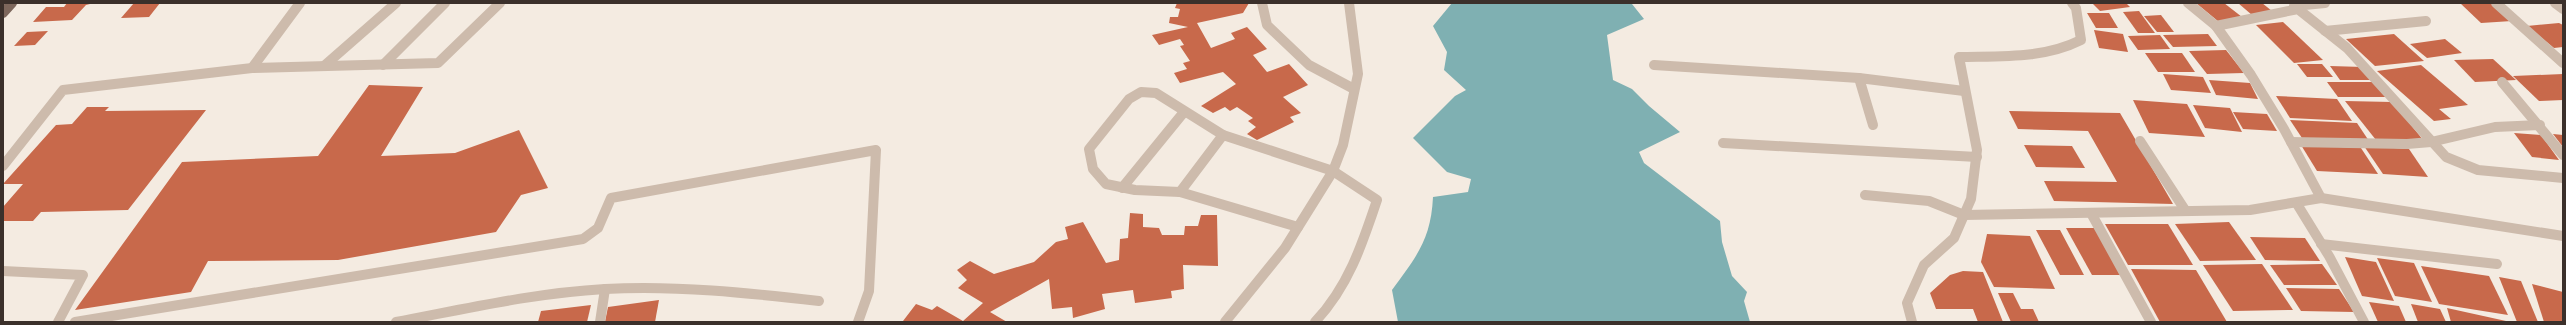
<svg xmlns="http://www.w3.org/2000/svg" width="2566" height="325" font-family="'Asap Condensed',sans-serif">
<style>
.water{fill:#7fb0b2}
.building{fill:#c8694b}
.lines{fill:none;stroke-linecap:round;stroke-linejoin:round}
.minor{stroke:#cdbbac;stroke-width:10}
.major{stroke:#7d675c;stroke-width:10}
</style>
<rect width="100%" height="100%" fill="#f4ebe1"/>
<path class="water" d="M 1452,3 L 1632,4 L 1644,19 L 1607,35 L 1613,80 L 1632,89 L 1649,106 L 1680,132 L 1639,152 L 1644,163 L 1720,221 L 1722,242 L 1732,276 L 1747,292 L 1744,301 L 1750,322 L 1398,322 L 1392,290 C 1416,257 1431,240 1433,197 L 1468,192 L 1471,179 L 1447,172 L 1413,138 L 1455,96 L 1466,90 L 1444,70 L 1447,52 L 1433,26 Z"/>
<g class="building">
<polygon points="67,3 94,3 86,5 72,20 33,22 46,7 64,7"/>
<polygon points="134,3 160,3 149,17 121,18"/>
<polygon points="1177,3 1249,3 1243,13 1197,23 1211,48 1235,39 1231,33 1247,27 1267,49 1253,55 1267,72 1289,64 1308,85 1283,97 1301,113 1290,117 1294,122 1257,140 1247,134 1256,127 1248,121 1253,118 1237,107 1230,111 1225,107 1213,113 1201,106 1236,84 1223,72 1180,83 1174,73 1187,69 1183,63 1190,61 1180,46 1184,45 1180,39 1159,45 1152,35 1188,27 1169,23 1170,17 1178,17 1180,9 1175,8"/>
<polygon points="2092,3 2126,3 2130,7 2100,11"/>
<polygon points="2196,3 2224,3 2242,17 2219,22"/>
<polygon points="2238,3 2262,3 2272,11 2252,15"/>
<polygon points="2460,3 2492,3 2512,21 2481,23"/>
<polygon points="2139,11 2155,33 2138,33 2123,12"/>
<polygon points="2087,13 2109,13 2118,28 2096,28"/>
<polygon points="2161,15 2174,32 2157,32 2144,16"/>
<polygon points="2283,22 2323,60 2294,63 2256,25"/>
<polygon points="2559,23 2563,25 2563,47 2554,48 2527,26"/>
<polygon points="2094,30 2123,34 2128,52 2099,48"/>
<polygon points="48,31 35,45 14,46 27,32"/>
<polygon points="2208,34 2217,46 2173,47 2163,35"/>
<polygon points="2394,34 2424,61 2375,66 2346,39"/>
<polygon points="2160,35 2170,49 2138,50 2128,36"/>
<polygon points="2445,39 2462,53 2427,58 2410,44"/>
<polygon points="2226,50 2244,73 2207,74 2189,51"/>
<polygon points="2145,53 2182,53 2195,72 2158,72"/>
<polygon points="2493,59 2516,80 2475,82 2454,60"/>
<polygon points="2297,64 2322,64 2333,77 2307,77"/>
<polygon points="2421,65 2468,105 2439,109 2451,119 2434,121 2377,71"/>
<polygon points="2330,66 2363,67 2373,80 2340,80"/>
<polygon points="2163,74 2203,77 2211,93 2171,90"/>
<polygon points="2563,74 2563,100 2539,101 2513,76"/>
<polygon points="2209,80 2250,83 2258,99 2216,95"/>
<polygon points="2327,82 2376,82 2388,97 2338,97"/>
<polygon points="369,85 423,87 381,156 455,153 519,130 548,188 521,195 496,232 338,260 208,261 191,292 75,310 182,162 318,156"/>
<polygon points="2276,96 2337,99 2352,121 2290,118"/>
<polygon points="2133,100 2187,104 2205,137 2149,133"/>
<polygon points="2345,101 2392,102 2424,141 2376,140"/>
<polygon points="2193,105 2230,108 2242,132 2205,128"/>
<polygon points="87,107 109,107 105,111 206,110 128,210 41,212 33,221 3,221 3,207 23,184 3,184 56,125 72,124"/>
<polygon points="2009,111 2120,113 2173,204 2054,201 2044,181 2117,182 2088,131 2018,129"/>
<polygon points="2233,112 2267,114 2277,131 2243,129"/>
<polygon points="2290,120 2357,123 2369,141 2302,138"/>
<polygon points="2514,133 2541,135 2559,160 2532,157"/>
<polygon points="2553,134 2563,135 2563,147"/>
<polygon points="2024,145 2072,146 2085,168 2036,167"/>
<polygon points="2301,145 2361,148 2378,174 2317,171"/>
<polygon points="2364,146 2409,149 2428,177 2383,174"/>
<polygon points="1130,213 1143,214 1143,227 1159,228 1162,235 1184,235 1185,226 1198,226 1201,215 1217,215 1218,266 1183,265 1184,289 1171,291 1172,298 1135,303 1133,290 1102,294 1105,309 1073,318 1072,307 1052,309 1049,279 990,312 1007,322 903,321 916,304 932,310 937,306 963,321 983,303 958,288 967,280 957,270 970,261 994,274 1034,262 1056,242 1068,239 1065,227 1083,222 1106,263 1119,260 1120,239 1128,238"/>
<polygon points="2229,222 2256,260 2200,261 2175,224"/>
<polygon points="2105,224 2168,224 2193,265 2128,265"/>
<polygon points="2066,228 2095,228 2121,275 2092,275"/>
<polygon points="2036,230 2060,230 2084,275 2060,275"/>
<polygon points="1987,234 2030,236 2055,289 1994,287 1981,262"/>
<polygon points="2250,237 2305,238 2320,261 2265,260"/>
<polygon points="2345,257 2376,262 2394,301 2362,296"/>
<polygon points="2377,258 2414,263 2432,302 2395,296"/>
<polygon points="2262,264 2293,310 2233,311 2203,265"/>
<polygon points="2322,264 2337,285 2284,285 2270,265"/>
<polygon points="2421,266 2489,276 2508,315 2439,304"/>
<polygon points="2131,269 2196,270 2227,322 2160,322"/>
<polygon points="1963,271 1983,272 2003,322 1978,322 1973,309 1936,309 1930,293 1950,275"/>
<polygon points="2499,277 2521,281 2538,322 2517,322"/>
<polygon points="2532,284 2563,292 2563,322 2544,322"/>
<polygon points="2286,288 2339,289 2354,312 2301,311"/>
<polygon points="1998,293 2013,293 2021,309 2033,309 2039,322 2011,322"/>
<polygon points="659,300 655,322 605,322 608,307"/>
<polygon points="2369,302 2399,306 2406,322 2378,322"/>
<polygon points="2411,304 2440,309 2446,322 2418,322"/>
<polygon points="591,305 587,322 538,322 541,311"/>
<polygon points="2447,308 2506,321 2506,322 2451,322"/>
</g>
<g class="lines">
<g class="minor">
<polyline points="1262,3 1267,25 1309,65 1354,89"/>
<polyline points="2188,3 2216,26 2251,75 2284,129 2321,198"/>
<polyline points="2496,3 2563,63"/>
<polyline points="2555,3 2563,9"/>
<polyline points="2294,6 2325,3"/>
<polyline points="2216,26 2298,9 2347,48 2446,157 2478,170 2563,178"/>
<polyline points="2325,31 2426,21"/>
<polyline points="383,65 445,3"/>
<polyline points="1654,65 1859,78 1964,91"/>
<polyline points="324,66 396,3"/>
<polyline points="252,68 438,63 500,3"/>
<polyline points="1859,78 1873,125"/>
<polyline points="2502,82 2563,155"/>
<polyline points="2140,141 2185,210"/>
<polyline points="2291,142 2407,144 2431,142 2495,127 2540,125"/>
<polyline points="1723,143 1977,157"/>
<polyline points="3,166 63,90 252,68 300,3"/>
<polyline points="1122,188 1184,112"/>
<polyline points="1180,192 1223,135"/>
<polyline points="1865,195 1929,201 1964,215 2250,210 2321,198 2563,236"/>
<polyline points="2297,204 2329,256 2364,322"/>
<polyline points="2091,213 2151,322"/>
<path d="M 1298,227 L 1180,192 L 1135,190 L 1106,184 L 1093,169 L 1089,149 L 1129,99 L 1141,92 L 1156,93 L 1223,135 L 1333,171 L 1377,200 C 1362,245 1348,287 1315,322"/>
<polyline points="2321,244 2497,264"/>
<polyline points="3,271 83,275 58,322"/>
<polyline points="75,322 583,239 598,228 611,198 876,150 869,291 858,322"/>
<path d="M 396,322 C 465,309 534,293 605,289 C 676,285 748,293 819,301"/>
<polyline points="600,322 605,289"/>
<polyline points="1225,322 1285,248 1333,171 1343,145 1358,74 1349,3"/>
<path d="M 1912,322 L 1907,303 L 1924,265 L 1954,238 L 1971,199 L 1977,150 L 1959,57 C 2001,56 2043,59 2081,40 L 2076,8 L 2072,3"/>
</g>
<polyline class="major" points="3,13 12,3"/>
</g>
<rect width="2566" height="325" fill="none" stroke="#3b302b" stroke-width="8"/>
</svg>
